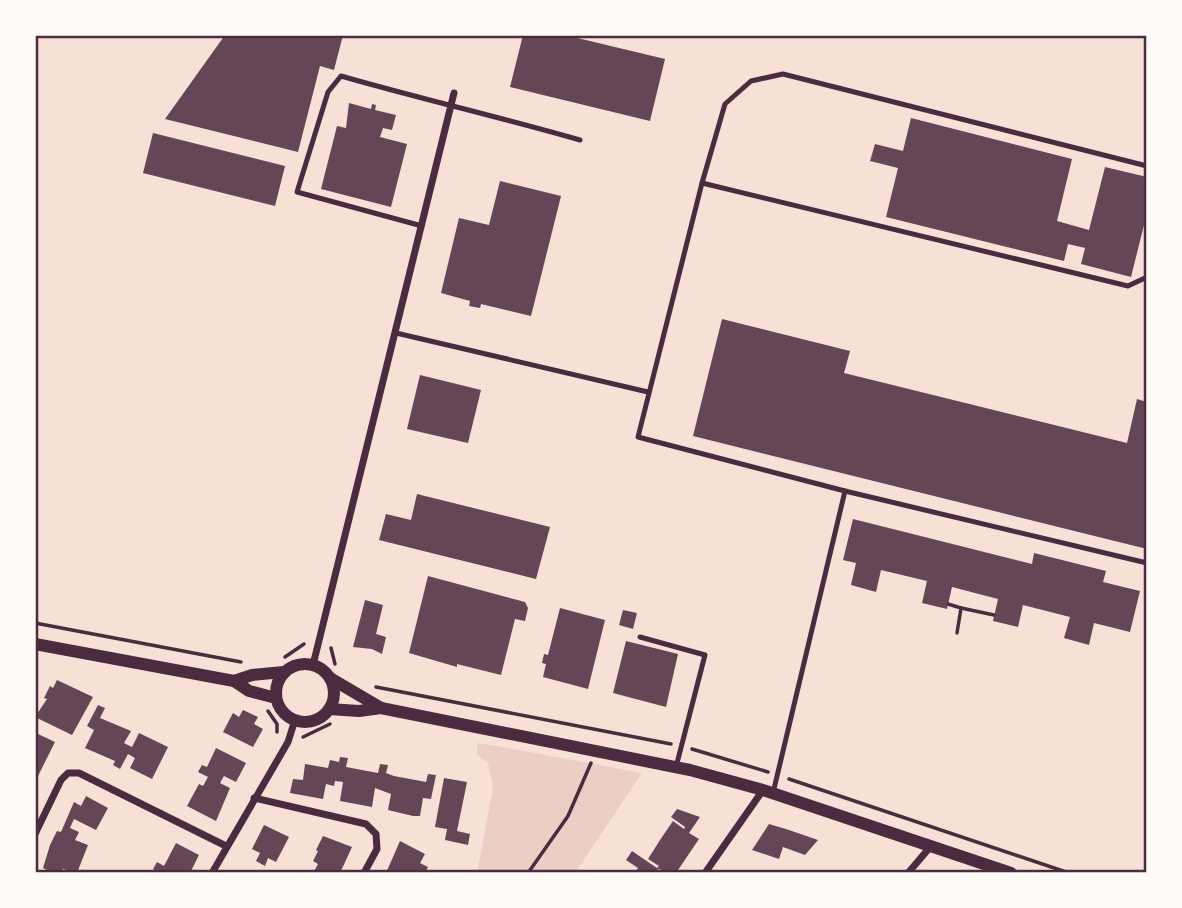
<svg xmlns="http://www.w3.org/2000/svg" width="1182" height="908" font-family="Cabin,sans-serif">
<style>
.green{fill:#ebcfc5}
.building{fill:#644757}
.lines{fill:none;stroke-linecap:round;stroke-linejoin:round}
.path{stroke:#4a2c40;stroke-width:3.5}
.service{stroke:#4a2c40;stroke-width:5}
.minor{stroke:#4a2c40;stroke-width:7}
.tertiary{stroke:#4a2c40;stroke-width:12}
.neatline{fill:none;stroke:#4a2c40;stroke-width:2.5}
</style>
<rect width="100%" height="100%" fill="#f7e1d7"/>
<polygon class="green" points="477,743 497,746 642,773 575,873 477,873 493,788 488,763 477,755"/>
<g class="building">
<polygon points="225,35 343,35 334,70 320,66 298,152 165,119"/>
<polygon points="523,35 565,35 665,59 650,121 510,87"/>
<polygon points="349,103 371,109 372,104 376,105 375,110 396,115 392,130 383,128 380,137 407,144 391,207 321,189 337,126 346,128"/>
<polygon points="911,118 1072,159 1057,221 1089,230 1105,167 1147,177 1147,213 1131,277 1081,264 1085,248 1068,244 1064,261 886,217 898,168 870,161 875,144 903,151"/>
<polygon points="153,133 285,166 275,206 143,173"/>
<polygon points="500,181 561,196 531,316 481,304 480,308 469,306 470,301 441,293 459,218 489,225"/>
<polygon points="722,319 850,351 844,373 1127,443 1137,399 1147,402 1147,549 693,436"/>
<polygon points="420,375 481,390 468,443 407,429"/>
<polygon points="417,494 550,527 536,579 379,540 386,514 411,520"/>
<polygon points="853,519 1032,564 1034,553 1106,571 1103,582 1140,591 1130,632 1094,623 1089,645 1064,638 1070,617 1023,605 1018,627 993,621 998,599 952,587 947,609 922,603 927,581 881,570 876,592 851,585 856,563 843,560"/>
<polygon points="428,576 525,602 528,608 525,621 515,619 501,675 457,664 457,667 409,653"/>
<polygon points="365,600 383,605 376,634 386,637 382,654 372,649 353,647"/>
<polygon points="560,608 605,620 588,689 543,677 546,664 542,663 544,654 548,655"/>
<polygon points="623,610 637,613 633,629 619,625"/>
<polygon points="626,641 678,654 666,707 613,693"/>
<polygon points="57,680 93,697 72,735 35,717 47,699 44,698 50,686 53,688"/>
<polygon points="98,705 105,708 100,718 131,731 124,743 132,747 139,733 168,747 152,779 130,768 135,758 128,754 120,769 113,765 115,761 85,748 94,730 87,726"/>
<polygon points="243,710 258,717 254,724 263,729 253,747 223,732 233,713 239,717"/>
<polygon points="38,734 55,742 35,782 35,739"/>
<polygon points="216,748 246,763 236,782 224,776 220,783 230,788 216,821 187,806 199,784 203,786 208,777 198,772 202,765 207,767"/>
<polygon points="340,757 348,758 346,767 378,773 380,764 388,765 386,773 394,776 426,782 428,774 436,775 431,799 423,798 420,816 413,816 388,810 391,794 375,788 372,807 340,801 343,782 335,781 334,786 326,784 323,799 290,793 293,779 303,780 305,764 328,768 330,760 339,762"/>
<polygon points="444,778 467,782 457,831 470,834 468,845 445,840 447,829 435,827"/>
<polygon points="86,796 108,808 96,830 74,819 70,828 79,832 75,840 88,845 77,873 63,869 61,873 52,873 43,868 50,845 57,831 61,832 74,802 81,806"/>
<polygon points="677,809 700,817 689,833 699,839 676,873 658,869 655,873 635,873 638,868 626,860 632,851 657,868 659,866 648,859 660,840 673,821 684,829 685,827 671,817"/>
<polygon points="769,824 789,830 818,840 805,855 783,847 779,859 752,850"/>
<polygon points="264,825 289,837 276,862 268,858 265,866 256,861 260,853 252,849"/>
<polygon points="323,836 352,847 340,873 313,873 318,864 313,861 318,851 316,850"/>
<polygon points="400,841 425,854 420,863 428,867 425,873 386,873"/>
<polygon points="176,843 199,855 190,873 160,873 153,869 157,862 164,866"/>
</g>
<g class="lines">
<g class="path">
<polyline points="948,604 961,608 957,633"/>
<polyline points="961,608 994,615"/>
<polyline points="35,623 241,662"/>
<polyline points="331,648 335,664"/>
<polyline points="285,657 304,644"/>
<polyline points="376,687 671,744"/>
<polyline points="268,711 277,724 277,732"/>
<polyline points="303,737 330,724"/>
<polyline points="692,749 768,772"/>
<polyline points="789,779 1069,873"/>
<polyline points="528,873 568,816 591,763"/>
</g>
<g class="service">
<polyline points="702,183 725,104 751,81 783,74 1147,166"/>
<path d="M 422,226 L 297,192 L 328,92 L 341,76 C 421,99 500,117 580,140"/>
<polyline points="1147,277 1128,286 702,183 638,437 845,491 1147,563"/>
<polyline points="396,333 648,392"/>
<polyline points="640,637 705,655 676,767"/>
<polyline points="773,793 845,491"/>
</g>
<g class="minor">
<polyline points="313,665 454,93"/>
<polyline points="254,798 366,824 376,834 377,849 364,873"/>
<polyline points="35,834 61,780 68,773 79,773 226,846"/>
<polyline points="212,873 288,742 295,720"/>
<polyline points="705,873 763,790"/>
<polyline points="908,873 931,846"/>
</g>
<g class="tertiary">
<polyline points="35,644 234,681 249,691 276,698"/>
<circle cx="305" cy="693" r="29"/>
<polyline points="330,678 381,708"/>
<polyline points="234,681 252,675 284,672"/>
<polyline points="329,709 359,711 381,708 690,770 763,790 1011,873"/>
</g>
</g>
<rect width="1182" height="908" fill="none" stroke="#fffaf5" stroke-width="74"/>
<rect x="37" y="37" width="1108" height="834" class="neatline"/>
</svg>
